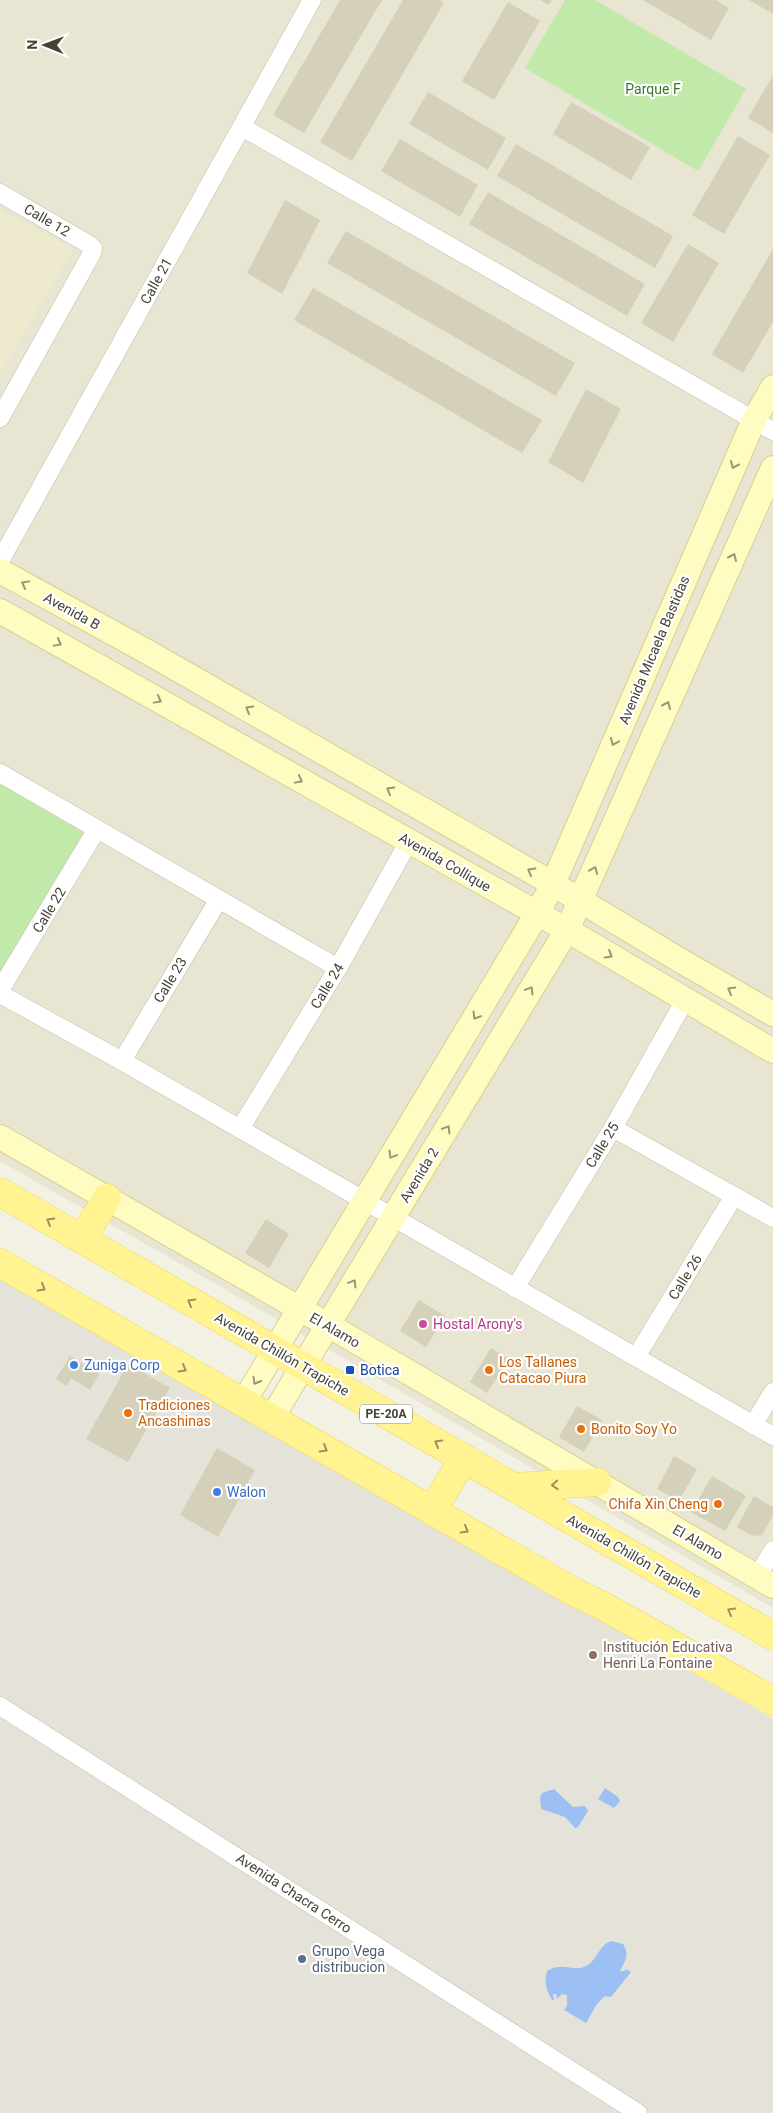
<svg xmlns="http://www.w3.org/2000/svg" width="773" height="2113" font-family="Roboto,sans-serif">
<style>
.residential{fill:#e8e5d2}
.industrial{fill:#e5e2d9}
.education{fill:#edeacd}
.green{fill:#c1eaaa}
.water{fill:#9cc0f4}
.building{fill:#d5d0b9}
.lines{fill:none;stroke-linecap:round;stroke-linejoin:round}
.street-casing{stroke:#c2bea9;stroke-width:19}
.secondary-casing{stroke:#d6d191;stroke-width:26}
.primary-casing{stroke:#ebda5a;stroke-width:29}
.street{stroke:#fff;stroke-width:18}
.secondary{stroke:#fffcc2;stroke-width:24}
.primary{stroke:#fff491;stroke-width:28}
.oneway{stroke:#999674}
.oneway2{stroke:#99925e}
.hotel-dot{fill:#d1479c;stroke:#fff;stroke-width:2}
.shop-dot{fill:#3f7fe0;stroke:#fff;stroke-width:2}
.transit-dot{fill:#1a4fb4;stroke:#fff;stroke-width:2}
.food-dot{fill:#e8710a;stroke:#fff;stroke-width:2}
.education-dot{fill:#8d6e63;stroke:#fff;stroke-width:2}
.service-dot{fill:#5c6f8a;stroke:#fff;stroke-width:2}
.labels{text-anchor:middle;stroke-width:4.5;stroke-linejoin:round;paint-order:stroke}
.shield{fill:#fff;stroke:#7e7b71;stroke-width:1}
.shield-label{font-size:12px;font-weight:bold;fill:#464234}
.park-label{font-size:14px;fill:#347b24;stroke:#fff}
.street-label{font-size:14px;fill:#464234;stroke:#fff}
.hotel-label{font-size:14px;fill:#b23c85;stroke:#fff;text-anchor:start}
.food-label{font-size:14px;fill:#c56008;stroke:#fff;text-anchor:start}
.shop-label{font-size:14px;fill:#366cbe;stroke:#fff;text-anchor:start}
.transit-label{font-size:14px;fill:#164399;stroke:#fff;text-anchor:start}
.education-label{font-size:14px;fill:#785e54;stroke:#fff;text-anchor:start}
.service-label{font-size:14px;fill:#4e5e75;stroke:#fff;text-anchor:start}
</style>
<rect width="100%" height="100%" fill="#f3f1e4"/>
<polygon class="residential" points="0,0 773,0 773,1608 221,1287 0,1161"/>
<polygon class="industrial" points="0,1277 773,1719 773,2113 0,2113"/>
<polygon class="education" points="0,209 73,249 0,374"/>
<g class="green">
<polygon points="565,0 595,0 746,89 698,171 525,68"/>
<polygon points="0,783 85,834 0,978"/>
</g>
<g class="water">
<polygon points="605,1788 618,1797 620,1801 614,1808 598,1799"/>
<polygon points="554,1789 573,1807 585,1806 588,1811 578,1827 575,1828 565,1817 541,1809 540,1797 542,1793"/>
<path d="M 611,1941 L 623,1944 C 630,1955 625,1961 620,1971 L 624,1971 L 626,1969 L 631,1972 L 611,1997 L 605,1996 L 597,2004 L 586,2023 L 564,2010 L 567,2006 L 567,1995 L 562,1994 L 557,1999 L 556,1994 L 553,1994 L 554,2000 L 552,2000 C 546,1989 544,1983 547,1971 C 564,1961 573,1973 586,1966 C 597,1961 599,1945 611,1941 Z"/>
</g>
<g class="building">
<polygon points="340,0 382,0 304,133 273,115"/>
<polygon points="403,0 439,0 444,3 352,161 320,142"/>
<polygon points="540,0 552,0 549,5"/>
<polygon points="643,0 716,0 729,8 711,40"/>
<polygon points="749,0 773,0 773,14"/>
<polygon points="508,2 540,21 494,100 462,81"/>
<polygon points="773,75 773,133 748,118"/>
<polygon points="428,92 506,138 488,170 409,124"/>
<polygon points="571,102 650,147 631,180 553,134"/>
<polygon points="738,136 770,155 724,234 692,215"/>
<polygon points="400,139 478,185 460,217 381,171"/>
<polygon points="516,144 673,236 655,268 497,176"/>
<polygon points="488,192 645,284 627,316 469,224"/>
<polygon points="285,200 320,220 282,294 247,273"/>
<polygon points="346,231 575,363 556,396 327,263"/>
<polygon points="688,244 719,263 673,342 641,323"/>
<polygon points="773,249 773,322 743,373 712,354"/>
<polygon points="313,288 542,420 522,453 294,320"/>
<polygon points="586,389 621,409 583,483 548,462"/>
<polygon points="266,1219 289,1234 269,1268 245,1253"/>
<polygon points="419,1300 445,1316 426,1347 400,1331"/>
<polygon points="491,1348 509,1359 487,1393 470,1382"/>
<polygon points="70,1356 99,1374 90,1390 71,1378 67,1386 56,1379"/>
<polygon points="128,1364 170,1388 128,1462 86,1439"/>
<polygon points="577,1406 602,1420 584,1452 559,1437"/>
<polygon points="217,1448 255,1470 218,1537 180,1515"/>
<polygon points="674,1456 697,1469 679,1501 657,1489"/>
<polygon points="712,1476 746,1496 725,1531 691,1512"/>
<polygon points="754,1496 773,1507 773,1515 762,1535 753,1536 737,1527"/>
</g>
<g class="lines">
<defs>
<g id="street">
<polyline points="242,127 773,431"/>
<polyline points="0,193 90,245 93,248 92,253 0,418"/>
<polyline points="0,561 312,0"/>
<polyline points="0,773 338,968"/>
<polyline points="0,990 97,829"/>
<polyline points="0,994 122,1061 773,1436"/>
<polyline points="122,1061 219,899"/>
<polyline points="613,1128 773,1218"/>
<polyline points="240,1129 338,968 409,841"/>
<polyline points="515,1288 613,1128 685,1000"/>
<polyline points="636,1357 734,1196"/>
<polyline points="753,1425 773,1392"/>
<polyline points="757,1577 773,1550"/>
<polyline points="0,1706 638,2113"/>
</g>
<g id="secondary">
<polyline points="0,571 144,650 553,884 676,958 773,1014"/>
<polyline points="0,611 567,930 773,1051"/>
<polyline points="0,1137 328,1325 773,1586"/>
<polyline points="243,1403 537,914 553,884 754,420 773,387"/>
<polyline points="271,1419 567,930 773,468"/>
</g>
<g id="primary">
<polyline points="0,1192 773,1636"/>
<polyline points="82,1239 107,1198"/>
<polyline points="0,1263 574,1592 605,1607 773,1701"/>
<polyline points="514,1487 597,1482"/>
<polyline points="432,1511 464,1458"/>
</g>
</defs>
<use href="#street" class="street-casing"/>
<use href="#secondary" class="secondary-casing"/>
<use href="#primary" class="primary-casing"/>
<use href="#street" class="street"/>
<use href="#secondary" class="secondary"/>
<use href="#primary" class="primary"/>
</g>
<defs><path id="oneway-chevron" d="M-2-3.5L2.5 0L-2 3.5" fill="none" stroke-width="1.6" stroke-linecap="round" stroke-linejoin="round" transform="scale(1.25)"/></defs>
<g class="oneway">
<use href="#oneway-chevron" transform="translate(734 465) rotate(114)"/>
<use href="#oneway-chevron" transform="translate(733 557) rotate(-66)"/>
<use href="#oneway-chevron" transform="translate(25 584) rotate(-151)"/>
<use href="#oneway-chevron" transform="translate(58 643) rotate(29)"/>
<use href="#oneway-chevron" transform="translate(158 700) rotate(29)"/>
<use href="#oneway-chevron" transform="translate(667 705) rotate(-66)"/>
<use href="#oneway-chevron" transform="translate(249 709) rotate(-150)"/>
<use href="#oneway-chevron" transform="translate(614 742) rotate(113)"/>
<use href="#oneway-chevron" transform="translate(299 780) rotate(29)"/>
<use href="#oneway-chevron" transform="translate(390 790) rotate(-150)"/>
<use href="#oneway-chevron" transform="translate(594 870) rotate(-67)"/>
<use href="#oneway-chevron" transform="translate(531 871) rotate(-150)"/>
<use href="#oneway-chevron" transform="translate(609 955) rotate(31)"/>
<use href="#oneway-chevron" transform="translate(530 990) rotate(-59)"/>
<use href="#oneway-chevron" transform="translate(731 990) rotate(-150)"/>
<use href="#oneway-chevron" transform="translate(476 1016) rotate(121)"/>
<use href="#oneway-chevron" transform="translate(447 1129) rotate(-59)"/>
<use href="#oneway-chevron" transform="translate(392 1155) rotate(121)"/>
<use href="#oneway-chevron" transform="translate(353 1283) rotate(-59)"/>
<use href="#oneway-chevron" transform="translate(256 1381) rotate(120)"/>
</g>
<g class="oneway2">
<use href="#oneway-chevron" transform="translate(50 1221) rotate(-150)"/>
<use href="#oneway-chevron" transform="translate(42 1288) rotate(30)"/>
<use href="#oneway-chevron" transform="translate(191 1302) rotate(-150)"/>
<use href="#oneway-chevron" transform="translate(183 1369) rotate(30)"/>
<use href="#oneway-chevron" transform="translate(438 1443) rotate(-150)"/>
<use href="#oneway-chevron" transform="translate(324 1449) rotate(30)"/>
<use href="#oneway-chevron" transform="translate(555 1485) rotate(177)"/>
<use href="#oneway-chevron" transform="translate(465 1530) rotate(30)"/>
<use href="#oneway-chevron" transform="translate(731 1611) rotate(-150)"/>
</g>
<circle class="hotel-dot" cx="423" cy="1324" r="5"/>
<g class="shop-dot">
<circle cx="74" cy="1365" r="5"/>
<circle cx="217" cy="1492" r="5"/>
</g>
<rect class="transit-dot" x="345" y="1365" width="10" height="10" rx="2.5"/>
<g class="food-dot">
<circle cx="489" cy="1370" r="5"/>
<circle cx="128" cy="1413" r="5"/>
<circle cx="581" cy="1429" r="5"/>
<circle cx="718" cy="1504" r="5"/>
</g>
<circle class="education-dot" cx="593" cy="1655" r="5"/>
<circle class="service-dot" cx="302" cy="1959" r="5"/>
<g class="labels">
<rect class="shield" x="360" y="1404.5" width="52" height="19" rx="4"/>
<g class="shield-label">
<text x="386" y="1418">PE-20A</text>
</g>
<g class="park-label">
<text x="653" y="94">Parque F</text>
</g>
<g class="street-label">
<text transform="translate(47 220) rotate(30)" y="5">Calle 12</text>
<text transform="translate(156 281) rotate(-61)" y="5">Calle 21</text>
<text transform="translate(72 611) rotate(29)" y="5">Avenida B</text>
<text transform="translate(654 650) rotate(-67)" y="5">Avenida Micaela Bastidas</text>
<text transform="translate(445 862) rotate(30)" y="5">Avenida Collique</text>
<text transform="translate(49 910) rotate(-59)" y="5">Calle 22</text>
<text transform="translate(170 980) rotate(-59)" y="5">Calle 23</text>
<text transform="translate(327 986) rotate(-59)" y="5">Calle 24</text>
<text transform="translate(602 1145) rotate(-59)" y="5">Calle 25</text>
<text transform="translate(419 1175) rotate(-59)" y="5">Avenida 2</text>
<text transform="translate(685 1277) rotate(-58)" y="5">Calle 26</text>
<text transform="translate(335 1330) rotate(30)" y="5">El Alamo</text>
<text transform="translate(282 1354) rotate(30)" y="5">Avenida Chillón Trapiche</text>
<text transform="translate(698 1542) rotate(30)" y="5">El Alamo</text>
<text transform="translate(634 1556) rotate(30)" y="5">Avenida Chillón Trapiche</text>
<text transform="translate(294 1893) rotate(33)" y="5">Avenida Chacra Cerro</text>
</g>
<g class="hotel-label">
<text x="433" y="1329">Hostal Arony's</text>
</g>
<g class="food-label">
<text x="499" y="1367">Los Tallanes<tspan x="499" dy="16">Catacao Piura</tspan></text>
<text x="138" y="1410">Tradiciones<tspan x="138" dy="16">Ancashinas</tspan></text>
<text x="591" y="1434">Bonito Soy Yo</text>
<text x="708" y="1509" text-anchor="end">Chifa Xin Cheng</text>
</g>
<g class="shop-label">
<text x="84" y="1370">Zuniga Corp</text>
<text x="227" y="1497">Walon</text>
</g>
<g class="transit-label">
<text x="360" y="1375">Botica</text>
</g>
<g class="education-label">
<text x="603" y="1652">Institución Educativa<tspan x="603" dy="16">Henri La Fontaine</tspan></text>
</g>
<g class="service-label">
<text x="312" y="1956">Grupo Vega<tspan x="312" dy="16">distribucion</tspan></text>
</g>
</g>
<g transform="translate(45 45) rotate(271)" stroke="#ffffff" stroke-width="4" paint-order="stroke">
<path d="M0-4L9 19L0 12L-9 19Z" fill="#464234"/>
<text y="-8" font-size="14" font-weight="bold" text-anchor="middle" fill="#464234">N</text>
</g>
</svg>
